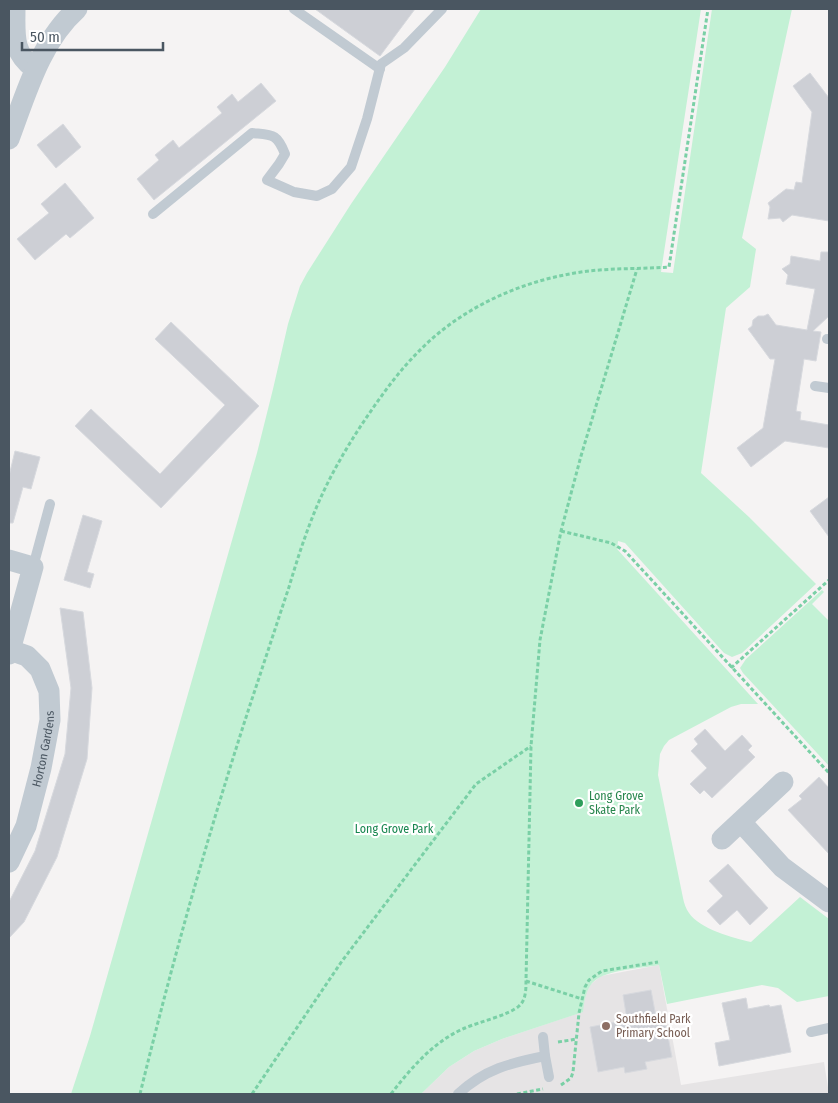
<svg xmlns="http://www.w3.org/2000/svg" width="838" height="1103" font-family="'Fira Sans Condensed',sans-serif">
<style>
.education{fill:#e6e4e5}
.green{fill:#c3f1d5}
.building{fill:#cdcfd5;stroke:#d7d9de}
.lines{fill:none;stroke-linecap:round;stroke-linejoin:round}
.path{stroke:#7ad0a6;stroke-width:3;stroke-dasharray:4 2.5;stroke-linecap:butt}
.service{stroke:#c1cad2;stroke-width:10}
.minor{stroke:#c1cad2;stroke-width:21}
.leisure-dot{fill:#2e9e5b;stroke:#fff;stroke-width:2}
.education-dot{fill:#8d6e63;stroke:#fff;stroke-width:2}
.labels{text-anchor:middle;stroke-width:4.5;stroke-linejoin:round;paint-order:stroke}
.street-label{font-size:12px;fill:#4a5661;stroke:#fff}
.leisure-label{font-size:12px;fill:#27864d;stroke:#fff;text-anchor:start}
.park-label{font-size:12px;fill:#17864f;stroke:#fff}
.education-label{font-size:12px;fill:#785e54;stroke:#fff;text-anchor:start}
</style>
<rect width="100%" height="100%" fill="#f5f3f3"/>
<polygon class="education" points="659,965 681,1085 824,1062 829,1094 421,1094 449,1067 474,1051 502,1039 582,1012 586,993 590,985 601,976"/>
<g class="green">
<path d="M 481,9 L 701,9 L 661,272 L 673,273 L 712,9 L 792,9 L 742,238 L 756,249 L 750,287 L 726,308 L 701,473 L 749,517 L 816,584 L 742,653 L 732,657 L 724,653 L 625,543 L 618,541 L 617,549 L 758,704 L 741,704 L 731,707 L 669,740 L 664,746 L 660,754 L 658,775 L 683,898 C 684,903 686,909 689,913 C 700,929 733,938 751,942 L 800,897 L 829,919 L 829,996 L 797,1002 L 778,988 L 762,985 L 667,1004 L 659,965 C 640,969 600,969 590,986 C 585,994 584,1004 583,1012 L 502,1039 L 474,1051 L 449,1067 L 421,1094 L 71,1094 L 90,1036 L 257,453 L 273,389 L 288,324 L 300,286 L 307,273 L 351,204 L 445,67 Z"/>
<polygon points="822,590 824,592 812,604 829,621 829,766 743,673 740,668 746,659"/>
</g>
<g class="building">
<polygon points="315,9 415,9 380,56"/>
<polygon points="810,73 829,98 829,221 792,215 783,222 780,218 768,219 770,207 768,203 786,189 794,190 796,182 802,183 812,112 793,86"/>
<polygon points="261,83 276,101 154,200 137,179 159,160 155,155 173,140 179,148 222,113 217,107 232,94 238,102"/>
<polygon points="63,124 81,147 56,168 37,145"/>
<polygon points="65,183 94,218 70,238 66,234 35,260 17,239 49,213 41,204"/>
<polygon points="821,252 829,252 829,316 813,331 821,332 816,361 804,359 796,411 801,412 800,420 829,425 829,448 785,441 751,467 737,448 763,428 775,359 770,359 748,329 752,326 753,320 758,316 764,316 768,314 776,325 807,330 815,289 786,284 788,275 782,269 790,264 791,256 820,261"/>
<polygon points="171,322 259,406 161,508 75,426 91,409 160,474 225,405 155,339"/>
<polygon points="15,451 40,457 31,489 23,487 13,523 9,523 9,476"/>
<polygon points="829,497 829,537 810,511"/>
<polygon points="83,515 102,521 87,572 94,574 90,588 64,580"/>
<polygon points="60,608 83,612 92,688 87,759 57,857 24,922 9,938 9,902 35,851 65,754 71,688"/>
<polygon points="705,729 725,751 742,735 752,746 748,750 755,757 712,798 704,790 700,794 690,784 707,768 691,751 698,744 694,739"/>
<polygon points="819,777 829,788 829,854 788,810 802,799 799,796"/>
<polygon points="728,864 768,908 750,925 737,910 720,925 707,911 723,896 709,881"/>
<polygon points="651,990 656,1017 664,1016 672,1057 645,1062 647,1069 625,1073 624,1067 598,1072 590,1027 627,1020 623,995"/>
<polygon points="746,998 748,1009 769,1005 770,1007 781,1005 791,1052 719,1066 715,1043 730,1040 722,1003"/>
</g>
<g class="lines">
<g class="path">
<polyline points="561,531 611,543 625,551 829,773"/>
<polyline points="731,668 829,580"/>
<polyline points="526,981 582,999"/>
<polyline points="558,1042 577,1039"/>
<polyline points="561,1085 571,1078 573,1072 579,1013 585,987 589,980 602,971 658,962"/>
<path d="M 140,1094 C 172,963 208,834 250,705 C 263,666 276,626 289,587 C 297,560 306,532 317,506 C 332,471 352,438 373,408 C 395,376 418,348 449,325 C 490,295 539,277 589,271 C 615,268 643,269 669,267 L 708,9"/>
<polyline points="252,1094 342,961 476,784 531,746"/>
<path d="M 391,1094 C 411,1068 434,1041 465,1028 C 479,1022 509,1015 519,1006 C 526,1000 526,989 526,981 L 531,746 L 540,640 L 561,531 L 581,456 L 637,269"/>
<polyline points="517,1094 543,1089"/>
</g>
<g class="service">
<polyline points="294,9 380,69"/>
<path d="M 153,214 L 252,133 C 272,135 277,133 285,154 L 279,164 L 267,180 L 294,192 L 317,196 L 332,189 L 351,167 L 367,119 L 381,64 L 404,48 L 442,9"/>
<polyline points="827,339 829,339"/>
<polyline points="815,386 829,388"/>
<polyline points="33,567 50,504"/>
<polyline points="811,1032 829,1028"/>
<polyline points="545,1056 549,1077"/>
<path d="M 458,1094 C 485,1069 510,1063 545,1056 L 543,1037"/>
</g>
<g class="minor">
<path d="M 15,9 C 15,35 12,53 35,69"/>
<path d="M 9,139 C 26,94 40,42 77,9"/>
<polyline points="9,560 33,567 9,654"/>
<polyline points="741,822 782,867 829,902"/>
<polyline points="722,839 783,782"/>
<path id="s1" d="M 9,862 L 26,826 L 41,768 L 50,720 L 49,691 L 40,669 L 27,656 L 10,650"/>
</g>
</g>
<circle class="leisure-dot" cx="579" cy="803" r="5"/>
<circle class="education-dot" cx="606" cy="1026" r="5"/>
<g class="labels">
<g class="street-label">
<text dy="4" stroke="none"><textPath href="#s1" startOffset="119">Horton Gardens</textPath></text>
</g>
<g class="leisure-label">
<text x="589" y="800">Long Grove<tspan x="589" dy="14">Skate Park</tspan></text>
</g>
<g class="park-label">
<text x="394" y="833">Long Grove Park</text>
</g>
<g class="education-label">
<text x="616" y="1023">Southfield Park<tspan x="616" dy="14">Primary School</tspan></text>
</g>
</g>
<rect width="838" height="1103" fill="none" stroke="#4a5661" stroke-width="20"/>
<path d="M22 42v8h141v-8" fill="none" stroke="#4a5661" stroke-width="2.5"/>
<text x="30" y="42" font-size="15" fill="#4a5661" stroke="#ffffff" stroke-width="4" paint-order="stroke">50 m</text>
</svg>
